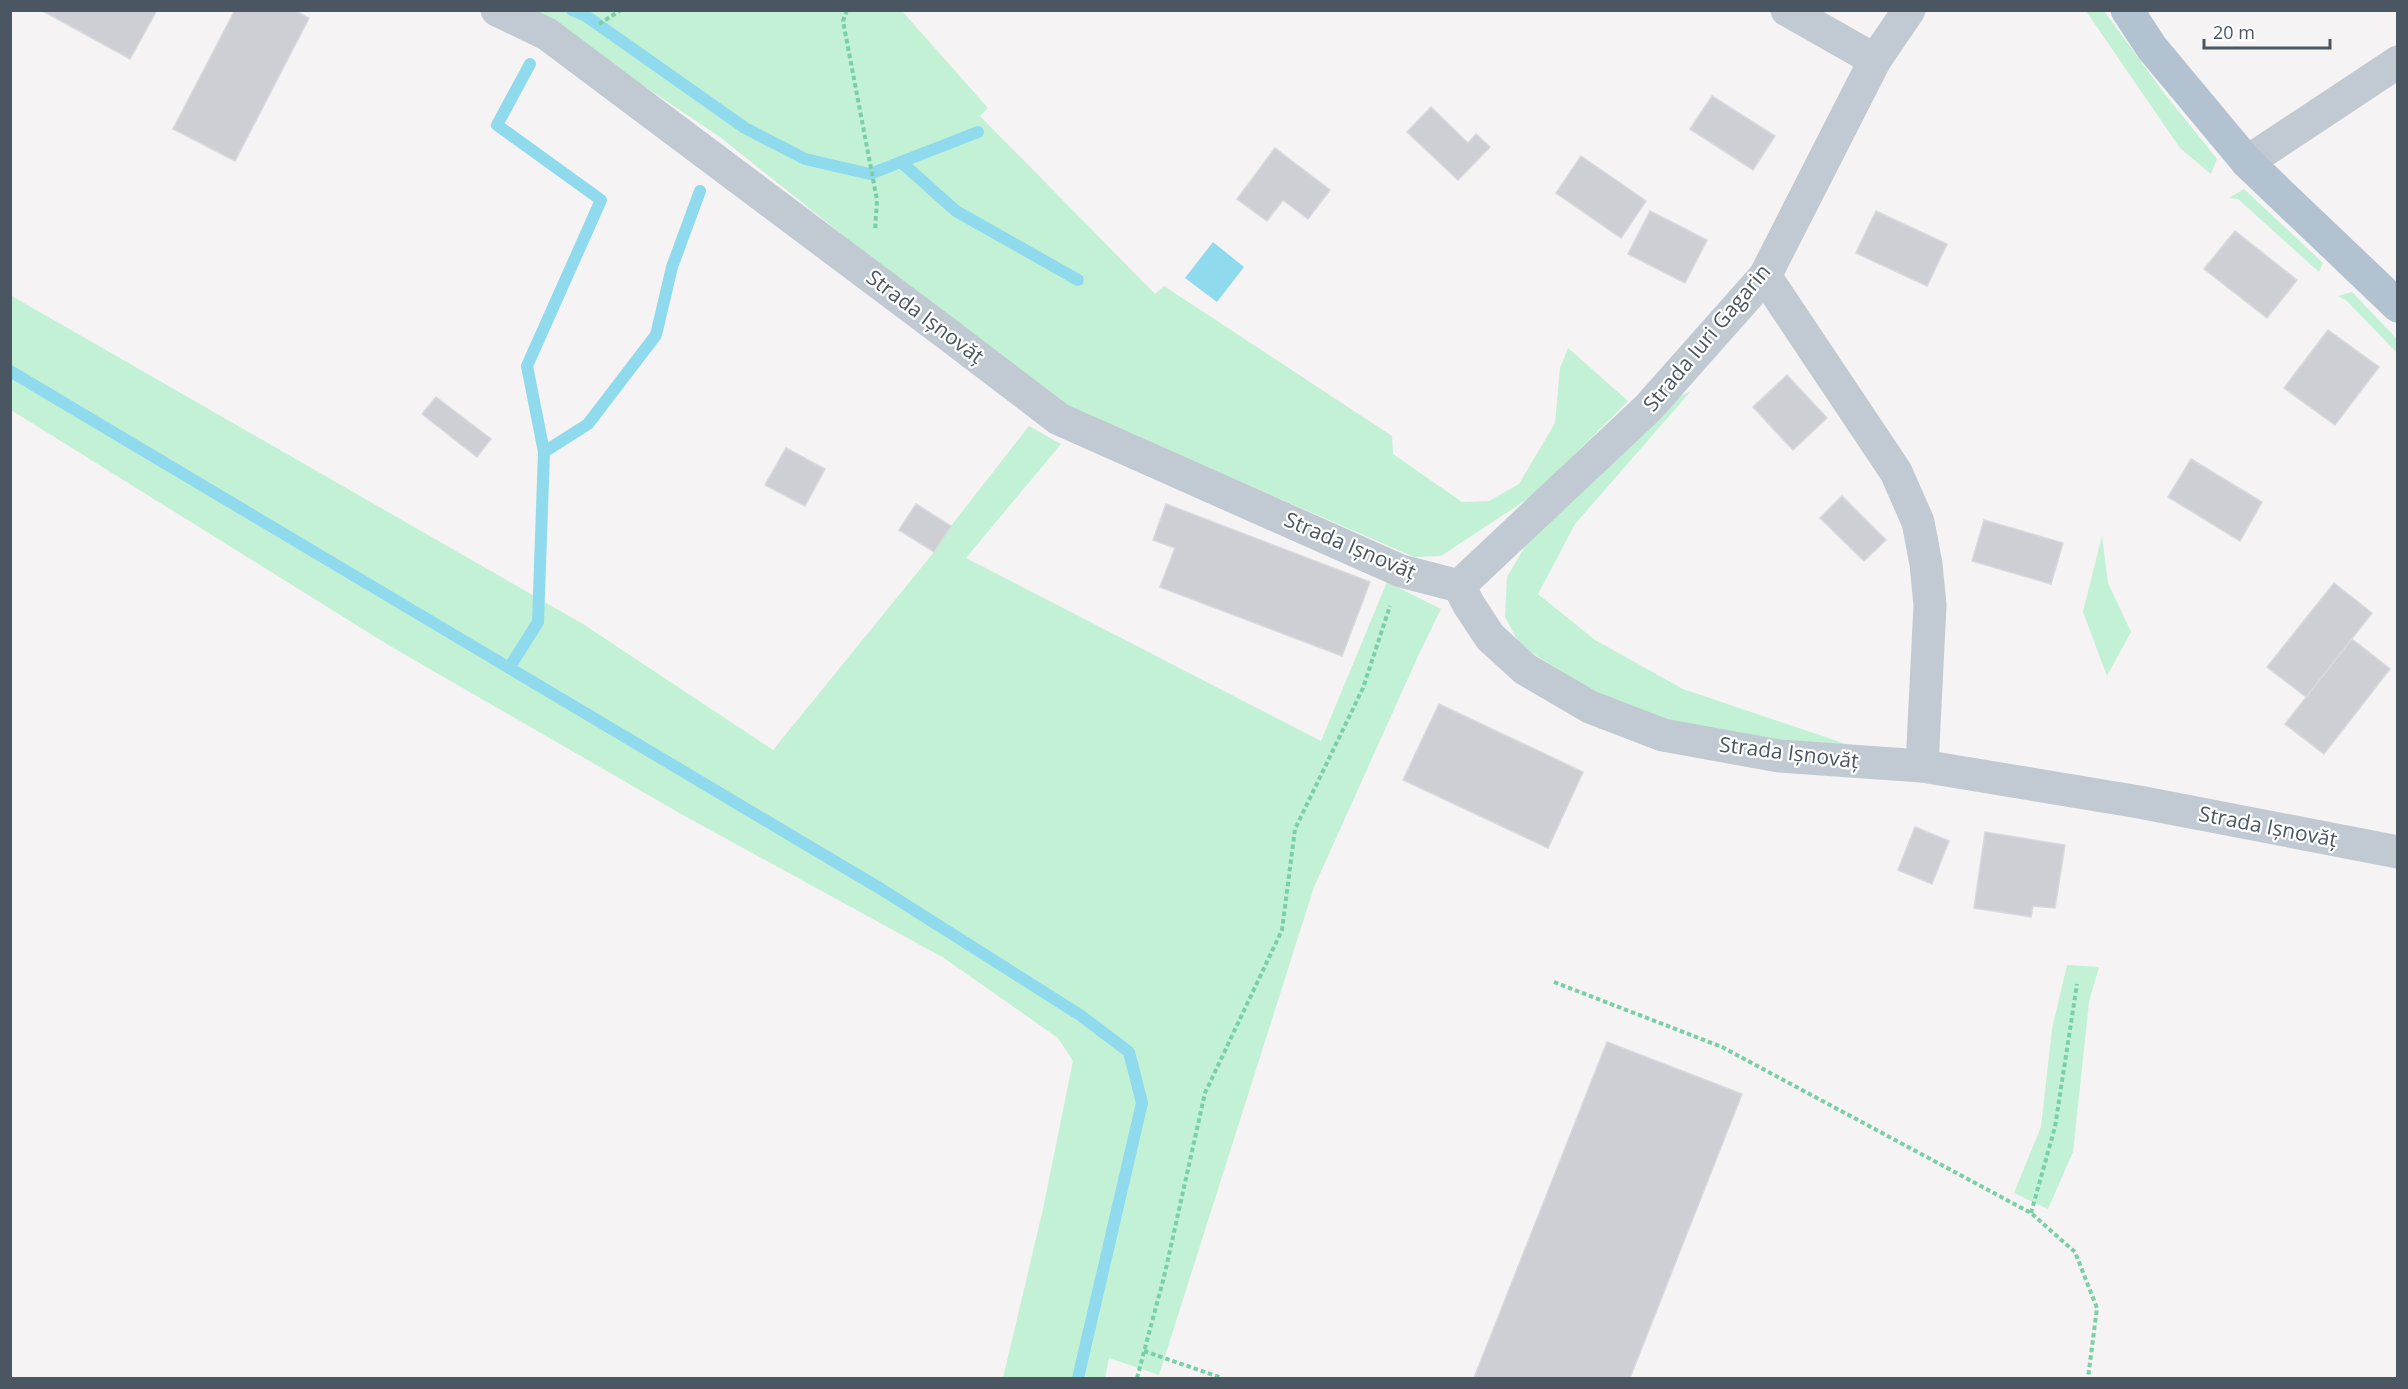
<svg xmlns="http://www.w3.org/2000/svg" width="2408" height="1389" font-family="'Open Sans',sans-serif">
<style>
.green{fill:#c3f1d5}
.water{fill:#90daee}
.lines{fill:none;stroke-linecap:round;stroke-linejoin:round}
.stream{stroke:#90daee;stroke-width:12}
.building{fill:#cdcfd5;stroke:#d7d9de;stroke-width:1.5}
.path{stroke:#7ad0a6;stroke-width:4;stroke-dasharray:4.5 3;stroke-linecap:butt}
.minor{stroke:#c1cad2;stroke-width:33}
.major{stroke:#b3c2d1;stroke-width:33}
.labels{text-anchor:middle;stroke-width:4.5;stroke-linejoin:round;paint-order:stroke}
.street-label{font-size:21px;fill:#4a5661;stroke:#fff}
</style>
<rect width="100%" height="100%" fill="#f5f3f3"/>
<g class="green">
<polygon points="532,11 902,11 988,108 980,116 1155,294 1164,286 1392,436 1393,454 1462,502 1489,501 1519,484 1555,423 1560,368 1568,348 1628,401 1535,494 1441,556 1414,557 1071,408 958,327 720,137"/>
<polygon points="2086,11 2104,11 2164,93 2217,159 2211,174 2180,148"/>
<polygon points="2244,189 2323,263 2319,272 2238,199 2229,198"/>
<polygon points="2352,292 2397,339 2397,353 2346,300 2338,296"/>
<polygon points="10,295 583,624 773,750 934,552 951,526 1029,426 1061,444 966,558 1321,741 1387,582 1441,609 1419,654 1314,887 1159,1375 1109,1358 1105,1378 1003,1378 1043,1209 1073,1061 1058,1038 944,958 683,815 390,646 11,410"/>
<polygon points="1691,391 1575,524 1538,594 1595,640 1683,689 1861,749 1852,753 1693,732 1612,704 1520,645 1505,617 1507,577 1527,543 1678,397"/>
<polygon points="2102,536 2108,583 2131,632 2107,676 2083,612"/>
<polygon points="2067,965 2099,967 2089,1002 2073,1152 2048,1209 2014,1193 2041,1127 2052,1029"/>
</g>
<polygon class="water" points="1213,242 1244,267 1217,302 1185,278"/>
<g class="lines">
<g class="stream">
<polyline points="572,10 586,16 745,128 805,159 870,174 978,132"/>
<polyline points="901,162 956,211 1078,280"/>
<polyline points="10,371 881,889 1080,1015 1129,1052 1142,1103 1078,1378"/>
<polyline points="544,452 588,424 656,335 672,267 700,191"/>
<polyline points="509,668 538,622 544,452 527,366 601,200 497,125 530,64"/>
</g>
</g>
<g class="building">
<polygon points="41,10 157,10 130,59"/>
<polygon points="235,10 294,10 309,18 235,161 173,129"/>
<polygon points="1712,96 1775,136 1753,170 1690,129"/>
<polygon points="1431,107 1468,143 1476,134 1490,147 1458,180 1407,132"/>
<polygon points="1275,148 1330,190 1308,219 1283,200 1267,221 1237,199"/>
<polygon points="1581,156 1646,201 1621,238 1556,193"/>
<polygon points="1650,211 1707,240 1685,283 1628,254"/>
<polygon points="1876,211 1947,244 1927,286 1856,253"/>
<polygon points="2235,231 2297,280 2267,318 2204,269"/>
<polygon points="2328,330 2379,367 2335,425 2284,388"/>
<polygon points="1787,375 1827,418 1793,450 1753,407"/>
<polygon points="436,397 491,439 477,457 422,414"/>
<polygon points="786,448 825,469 805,506 765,485"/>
<polygon points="2191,459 2262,502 2240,541 2168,497"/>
<polygon points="1842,496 1886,540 1864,561 1820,518"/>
<polygon points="916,504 951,526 934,552 899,530"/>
<polygon points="1166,504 1370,582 1342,656 1160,587 1175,548 1153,540"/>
<polygon points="1984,520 2063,543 2051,584 1972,561"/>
<polygon points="2334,583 2372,613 2306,697 2267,667"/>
<polygon points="2352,639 2390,669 2324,754 2285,724"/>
<polygon points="1439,704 1583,772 1548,848 1403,780"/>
<polygon points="1915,827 1949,841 1932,884 1898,870"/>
<polygon points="1985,832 2065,845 2055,908 2033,906 2031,917 1974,908"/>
<polygon points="1607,1042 1742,1094 1630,1378 1474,1378"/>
</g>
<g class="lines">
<g class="path">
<polyline points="847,10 843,21 877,200 875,231"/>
<polyline points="599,24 621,10"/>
<polyline points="1554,982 1722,1047 2031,1213 2075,1252 2097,1308 2088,1378"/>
<polyline points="2031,1213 2055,1127 2077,984"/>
<polyline points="1144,1351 1222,1378"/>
<polyline points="1137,1378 1164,1277 1205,1093 1282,930 1295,829 1363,688 1390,606"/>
</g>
<g class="minor">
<polyline points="497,10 547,34 950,336 1059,419 1401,571 1459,586 1469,605 1490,637 1525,669 1590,707 1663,735 1779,756 1922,766 2139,802 2398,852"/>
<polyline points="1787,10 1875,60"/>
<polyline points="2247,162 2398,62"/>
<polyline points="1765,276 1896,472 1918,522 1926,564 1930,605 1922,766"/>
<polyline points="1459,586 1648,408 1765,276 1875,60 1909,10"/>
</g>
<polyline class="major" points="2127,10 2152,48 2247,162 2398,306"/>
</g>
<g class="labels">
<g class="street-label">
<text transform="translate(925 317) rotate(37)" y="7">Strada Ișnovăț</text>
<text transform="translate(1707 338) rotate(-50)" y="7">Strada Iuri Gagarin</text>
<text transform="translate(1350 546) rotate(23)" y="7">Strada Ișnovăț</text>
<text transform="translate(1789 753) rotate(7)" y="7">Strada Ișnovăț</text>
<text transform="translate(2268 827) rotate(11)" y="7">Strada Ișnovăț</text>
</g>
</g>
<rect width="2408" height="1389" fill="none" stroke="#4a5661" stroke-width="24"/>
<path d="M2204 39v9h126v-9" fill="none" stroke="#4a5661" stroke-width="3"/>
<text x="2213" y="39" font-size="18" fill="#4a5661" stroke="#ffffff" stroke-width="4.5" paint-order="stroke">20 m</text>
</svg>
